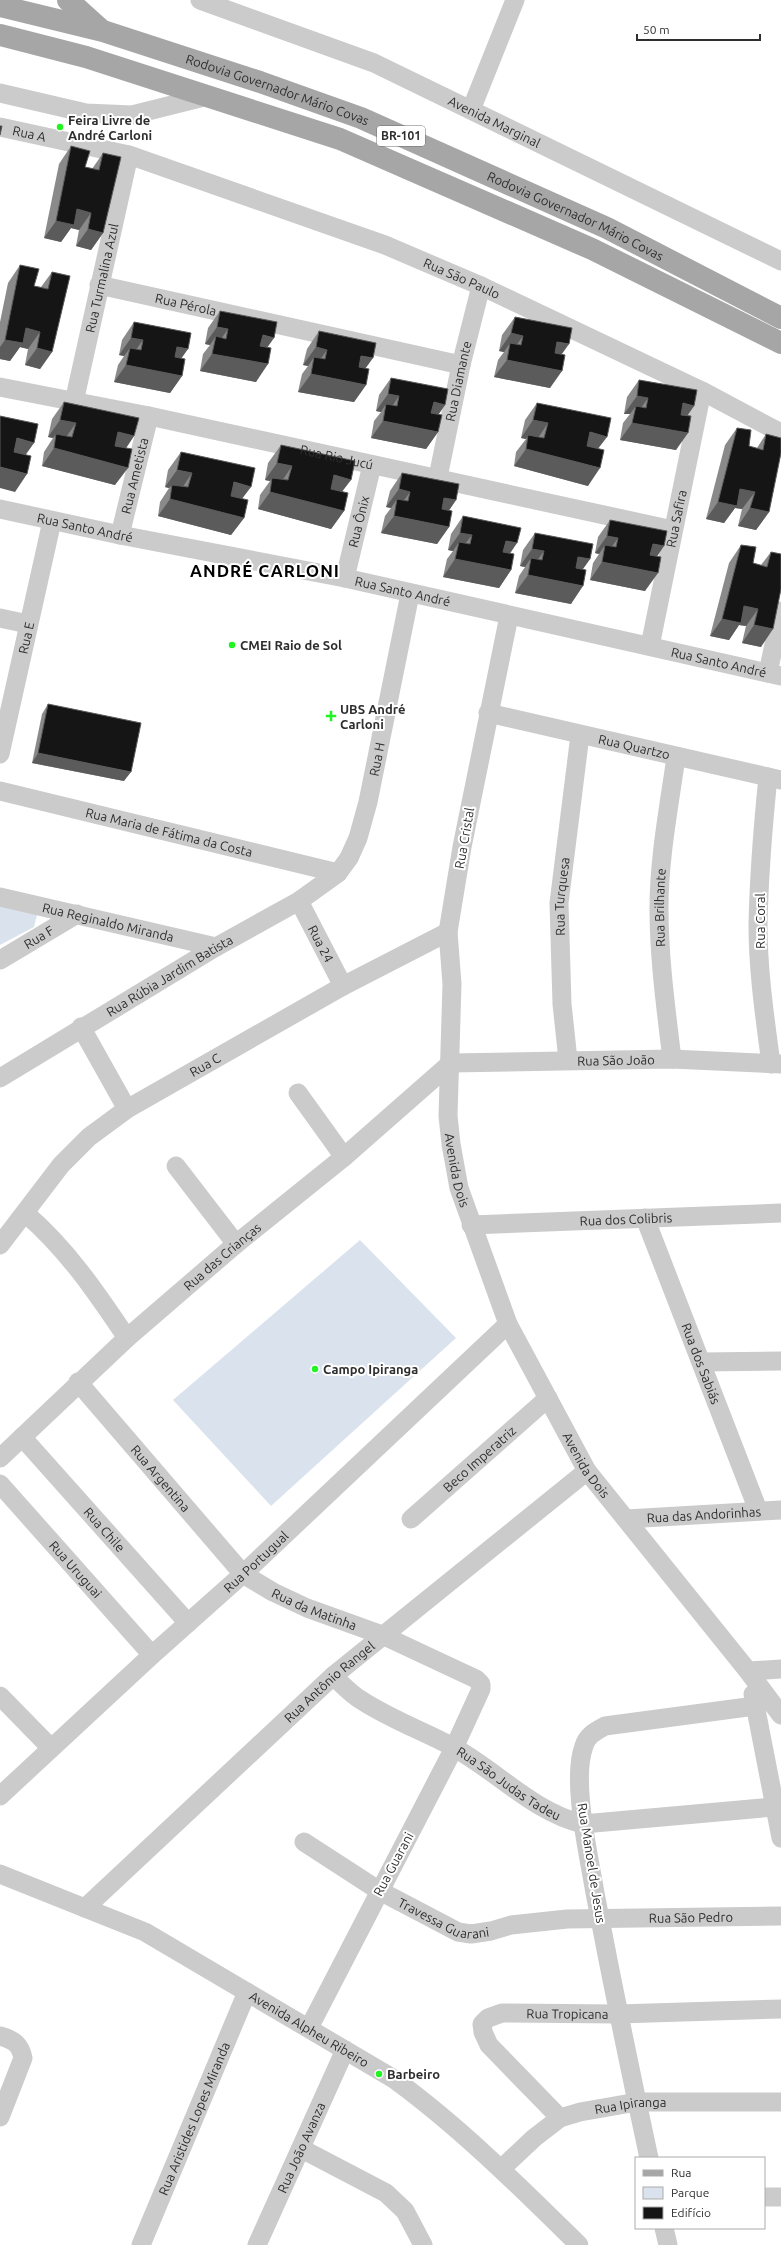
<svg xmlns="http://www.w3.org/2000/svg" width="781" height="2245" font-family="Ubuntu,sans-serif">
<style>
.green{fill:#dae3ed}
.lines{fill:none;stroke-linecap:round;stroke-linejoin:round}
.minor{stroke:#cbcbcb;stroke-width:19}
.major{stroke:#a6a6a6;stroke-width:22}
.wall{fill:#8a8a8a}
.shaded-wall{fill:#5b5b5b}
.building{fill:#151515;stroke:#5b5b5b}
.poi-dot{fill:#21f521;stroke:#fff;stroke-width:1.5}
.labels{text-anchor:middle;stroke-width:4;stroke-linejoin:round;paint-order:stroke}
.shield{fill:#fff;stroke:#6d6d6d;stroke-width:1}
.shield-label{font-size:12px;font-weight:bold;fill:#2e2e2e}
.street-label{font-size:13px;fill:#2e2e2e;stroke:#fff}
.poi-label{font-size:13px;font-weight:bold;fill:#2e2e2e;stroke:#fff;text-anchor:start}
.district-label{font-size:17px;font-weight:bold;letter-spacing:1px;fill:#000;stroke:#fff}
</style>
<rect width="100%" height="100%" fill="#fff"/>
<g class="green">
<polygon points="0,902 38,911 34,927 0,945"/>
<polygon points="360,1240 456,1338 271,1506 173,1400"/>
</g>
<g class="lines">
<g class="minor">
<path id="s1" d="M 200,0 L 374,63 L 781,261"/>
<polyline points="0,93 86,113 132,115 208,96"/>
<polyline points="471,110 515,0"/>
<path id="s2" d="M 0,127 L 129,155 L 385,245 L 481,286 L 702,391 L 781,433"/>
<path id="s3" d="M 99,285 L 461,365"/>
<path id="s4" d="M 0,387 L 149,416 L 673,530"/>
<path id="s5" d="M 74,402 L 129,155"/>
<path id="s6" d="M 438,477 L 461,365 L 481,286"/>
<path id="s7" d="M 0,509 L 120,535 L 345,578 L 781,676"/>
<path id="s8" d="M 120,535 L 149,416"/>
<path id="s9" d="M 345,578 L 372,465"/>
<path id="s10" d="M 509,616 L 462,847 L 448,932 L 452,984 L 448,1116 L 451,1144 L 459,1188 L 508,1324 L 587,1471 L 748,1671 L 781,1715"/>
<polyline points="0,618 28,624"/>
<path id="s11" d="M 650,646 L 702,391"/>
<polyline points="768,673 781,611"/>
<path id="s12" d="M 488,713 L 781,780"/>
<path id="s13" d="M 0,754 L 52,521"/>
<path d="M 768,777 C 763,826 759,875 758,925 C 758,972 765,1018 771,1064"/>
<path id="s14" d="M 0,791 L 338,873"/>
<path id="s15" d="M 0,897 L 216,947"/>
<path id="s16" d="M 299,901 L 343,986"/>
<path id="s17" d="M 0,960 L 77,914"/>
<polyline points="81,1027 127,1109"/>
<path id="s18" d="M 672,1059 C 666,1009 659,959 659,908 C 659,858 669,807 676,757"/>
<path id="s19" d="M 568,1060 L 562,1004 L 559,903 L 580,735"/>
<path id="s20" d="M 451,1063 L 672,1059 L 781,1064"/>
<path id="s21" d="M 0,1078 L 216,947 L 299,901 L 338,873 L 349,858 L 358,838 L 368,802 L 410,594"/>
<polyline points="298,1093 344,1157"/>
<polyline points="176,1166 236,1244"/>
<path d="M 25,1213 C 67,1249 96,1292 127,1338"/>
<path id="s22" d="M 645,1218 L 758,1510"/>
<path id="s23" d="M 471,1225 L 781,1213"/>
<path id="s24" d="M 0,1245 L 61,1165 L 89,1137 L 127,1109 L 343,986 L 448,932"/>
<polyline points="702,1362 781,1361"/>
<path id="s25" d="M 78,1382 L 243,1574 L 273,1592 L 307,1608 L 382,1635 L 476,1679 L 481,1684 L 481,1689 L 454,1748 L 309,2028"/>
<path id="s26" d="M 22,1437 L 188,1623"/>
<path id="s27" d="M 0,1458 L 127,1338 L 236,1244 L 344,1157 L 451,1063"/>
<path id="s28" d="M 0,1484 L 152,1655"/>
<path id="s29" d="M 411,1519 L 548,1398"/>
<path id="s30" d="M 626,1519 L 781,1510"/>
<polyline points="748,1671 781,1669"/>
<path id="s31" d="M 333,1676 C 342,1684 351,1694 361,1700 C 390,1719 423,1731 453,1747 C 497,1771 533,1812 583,1824 L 774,1807"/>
<polyline points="753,1694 781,1838"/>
<polyline points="0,1696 51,1748"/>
<path id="s32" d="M 0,1796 L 152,1655 L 243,1574 L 508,1324"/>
<path id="s33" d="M 304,1842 L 378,1890 L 458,1932 L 471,1934 L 491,1931 L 511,1925 L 567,1919 L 781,1916"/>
<path id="s34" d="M 0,1874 L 145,1932 L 394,2079 C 461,2128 520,2187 579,2245"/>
<path id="s35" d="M 85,1908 L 333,1676 L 587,1471"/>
<path d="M 0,2036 C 14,2040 20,2044 23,2058 L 0,2117"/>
<path id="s36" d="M 560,2118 L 489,2045 L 483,2032 L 482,2024 L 488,2018 L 502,2013 L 618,2014 L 781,2009"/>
<polyline points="302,2149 386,2193 405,2211 423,2245"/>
<path d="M 649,2158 C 630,2070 612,1982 595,1893 C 589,1856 571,1780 584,1746 C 587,1735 596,1731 605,1726 L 755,1706"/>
<path id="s37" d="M 501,2169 L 534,2138 L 560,2118 L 580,2112 L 637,2102 L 781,2102"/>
<polyline points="764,2197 781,2197"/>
<polyline points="664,2228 668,2245"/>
<path id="s38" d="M 141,2245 L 247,1992"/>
<path id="s39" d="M 257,2245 L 345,2050"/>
</g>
<g class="major">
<polyline points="68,0 100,29"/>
<path id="s40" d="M 0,6 L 103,31 L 260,82 L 361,118 L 607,228 L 781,318"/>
<polyline points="0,35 86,57 340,139 592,249 781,343"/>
</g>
</g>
<g class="wall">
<polygon points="71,146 85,167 92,169 103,153 103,233 91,250 76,246 79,230 71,228 61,242 44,238 59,164"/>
<polygon points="20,265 34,286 41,287 52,272 52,352 40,369 25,365 28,349 20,347 10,361 0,359 0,322 8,283"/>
<polygon points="220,311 267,348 256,382 200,371 203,354 210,345 205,344 208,328"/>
<polygon points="515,317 562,354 550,388 494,377 498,360 504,352 499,351 502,335"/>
<polygon points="134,322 181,359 182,376 170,393 114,382 118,365 124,356 119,355 122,340"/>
<polygon points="319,331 366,368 366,385 354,402 298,392 302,374 308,366 303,365 307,349"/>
<polygon points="391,378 445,405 438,415 438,432 426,449 371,438 374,421 381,412 376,411 379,395"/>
<polygon points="639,380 694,406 687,416 676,450 620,440 623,423 630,414 624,414 627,397"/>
<polygon points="64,402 134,436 126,448 115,485 42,466 44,452 53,438 48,437 52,419"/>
<polygon points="537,403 598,449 588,486 514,466 516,452 526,439 521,438 525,420"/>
<polygon points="737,428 749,446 757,448 766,434 769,512 756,530 738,526 742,509 735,508 724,523 706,519 725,445"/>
<polygon points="281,445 342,492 344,511 331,529 258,509 260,495 270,481 265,480 268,463"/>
<polygon points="181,452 242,499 244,518 231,535 158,516 160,502 169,488 165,487 168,470"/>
<polygon points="402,473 456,500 449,510 449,527 437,544 381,533 385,516 391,508 386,507 390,491"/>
<polygon points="463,516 510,553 511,570 499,588 443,577 447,559 453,551 448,550 451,534"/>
<polygon points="610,520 657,556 645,591 590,580 593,563 599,554 595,553 598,537"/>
<polygon points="535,533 590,559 583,569 571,604 515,593 519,576 525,567 520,566 523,550"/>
<polygon points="741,545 753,563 761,565 771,552 761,647 742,643 746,626 739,625 729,640 710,636 729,563"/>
<polygon points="48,704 124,781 32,763 42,714"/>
</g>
<g class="shaded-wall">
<polygon points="77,209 91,213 79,230 71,228 61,242 44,238 56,221"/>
<polygon points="88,229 103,233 91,250 76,246"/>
<polygon points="217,327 228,329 216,346 216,336 210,345 205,344"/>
<polygon points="26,328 40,332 28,349 20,347 10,361 0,359 0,347 5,340"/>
<polygon points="511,333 523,336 511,353 510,343 504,352 499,351"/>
<polygon points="263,335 274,338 262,355 250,353"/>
<polygon points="131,338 143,340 130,358 130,348 124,356 119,355"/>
<polygon points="557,342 569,344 557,361 545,359"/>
<polygon points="177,347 188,349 176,366 165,364"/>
<polygon points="316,347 327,350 315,367 314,357 308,366 303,365"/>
<polygon points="37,348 52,352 40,369 25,365"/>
<polygon points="212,354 268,364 256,382 200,371"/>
<polygon points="361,356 373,358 360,376 349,373"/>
<polygon points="507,360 562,371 550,388 494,377"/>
<polygon points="126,365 182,376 170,393 114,382"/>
<polygon points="311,374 366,385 354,402 298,392"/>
<polygon points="388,394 399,396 387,414 386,404 381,412 376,411"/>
<polygon points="637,396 648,398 636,415 636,406 630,414 624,414"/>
<polygon points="434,402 445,405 433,422 421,420"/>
<polygon points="683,403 694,406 682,423 670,421"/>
<polygon points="60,420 76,423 64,440 56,434 53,438 48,437"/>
<polygon points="533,420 548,423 536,441 528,435 526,439 521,438"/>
<polygon points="383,421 438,432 426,449 371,438"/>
<polygon points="632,423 688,433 676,450 620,440"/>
<polygon points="118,432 134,436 122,454 106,449"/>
<polygon points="590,432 607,437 594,454 578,450"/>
<polygon points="17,438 34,443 22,460 5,456"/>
<polygon points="54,448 128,468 115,485 42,466"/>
<polygon points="526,449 600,468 588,486 514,466"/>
<polygon points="277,463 292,466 280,484 272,478 270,481 265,480"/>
<polygon points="0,467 27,474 15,492 0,488"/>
<polygon points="177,470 192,473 180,491 172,485 169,488 165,487"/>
<polygon points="334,475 351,480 338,497 322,492"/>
<polygon points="234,482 251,487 238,504 222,500"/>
<polygon points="399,489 410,492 398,509 397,499 391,508 386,507"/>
<polygon points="740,489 755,492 742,509 735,508 724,523 706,519 718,502"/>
<polygon points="270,492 344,511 331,529 258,509"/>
<polygon points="444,498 456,500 444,518 432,515"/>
<polygon points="170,499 244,518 231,535 158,516"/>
<polygon points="750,508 769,512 756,530 738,526"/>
<polygon points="394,516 449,527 437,544 381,533"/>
<polygon points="460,533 472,535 459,552 459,542 453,551 448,550"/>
<polygon points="607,536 618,538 606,555 605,545 599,554 595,553"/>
<polygon points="506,541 517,543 505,561 494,558"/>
<polygon points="653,544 664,546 652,564 640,562"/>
<polygon points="532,549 544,551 532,568 531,558 525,567 520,566"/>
<polygon points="578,557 590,559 577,577 566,574"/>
<polygon points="455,559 511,570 499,588 443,577"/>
<polygon points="602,562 658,573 645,591 590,580"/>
<polygon points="528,575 583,586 571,604 515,593"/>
<polygon points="744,606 758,609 746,626 739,625 729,640 710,636 722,619"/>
<polygon points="754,625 773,629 761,647 742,643"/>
<polygon points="38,753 131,772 124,781 32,763"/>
</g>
<g class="building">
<polygon points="0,126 2,126 0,135"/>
<polygon points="71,146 90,151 85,167 99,170 103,153 121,157 103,233 88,229 91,213 77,209 74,225 56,221"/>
<polygon points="20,265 39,269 34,286 48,289 52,272 70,276 52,352 37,348 40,332 26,328 23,343 5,340"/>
<polygon points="220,311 277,322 274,338 263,335 260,346 271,348 268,364 212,354 216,336 226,339 228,329 217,327"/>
<polygon points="515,317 572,328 569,344 557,342 555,353 565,355 562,371 507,360 510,343 521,345 523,336 511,333"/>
<polygon points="134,322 191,333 188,349 177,347 175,357 185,359 182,376 126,365 130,348 141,350 143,340 131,338"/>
<polygon points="319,331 376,343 373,358 361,356 359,367 369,369 366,385 311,374 314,357 325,359 327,350 316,347"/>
<polygon points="391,378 448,389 445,405 434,402 431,413 442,415 438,432 383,421 386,404 397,406 399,396 388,394"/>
<polygon points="639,380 697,390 694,406 683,403 681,415 691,416 688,433 632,423 636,406 646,408 648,398 637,396"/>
<polygon points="64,402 139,418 134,436 118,432 115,446 132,449 128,468 54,448 56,434 72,437 76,423 60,420"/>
<polygon points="537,403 611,418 607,437 590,432 587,446 604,450 600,468 526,449 528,435 544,438 548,423 533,420"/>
<polygon points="0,416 38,424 34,443 17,438 14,452 31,456 27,474 0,467"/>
<polygon points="737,428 751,430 749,446 763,450 766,434 781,438 781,453 769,512 750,508 755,492 740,489 737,506 718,502"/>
<polygon points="281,445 355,461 351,480 334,475 331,489 348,493 344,511 270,492 272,478 288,480 292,466 277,463"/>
<polygon points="181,452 255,468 251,487 234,482 231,496 248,500 244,518 170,499 172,485 188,487 192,473 177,470"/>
<polygon points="402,473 459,484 456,500 444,498 442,509 452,511 449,527 394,516 397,499 408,501 410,492 399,489"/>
<polygon points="463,516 521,528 517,543 506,541 503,552 514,554 511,570 455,559 459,542 470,544 472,535 460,533"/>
<polygon points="610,520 667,531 664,546 653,544 650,555 661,557 658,573 602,562 605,545 616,547 618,538 607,536"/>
<polygon points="535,533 593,544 590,559 578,557 576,568 586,570 583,586 528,575 531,558 542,560 544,551 532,549"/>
<polygon points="741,545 756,547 753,563 767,567 771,552 781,554 781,589 773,629 754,625 758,609 744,606 741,623 722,619"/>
<polygon points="48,704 141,723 131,772 38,753"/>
</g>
<g class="poi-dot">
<circle cx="60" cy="127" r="4"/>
<circle cx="232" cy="645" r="4"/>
<path d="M329 710h4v4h4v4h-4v4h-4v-4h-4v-4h4z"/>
<circle cx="315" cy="1369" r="4"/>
<circle cx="379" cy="2074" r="4"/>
</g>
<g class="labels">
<rect class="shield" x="377" y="126" width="48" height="20" rx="3"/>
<g class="shield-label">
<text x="401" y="140">BR-101</text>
</g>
<g class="street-label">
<text dy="5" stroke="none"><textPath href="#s40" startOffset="290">Rodovia Governador Mário Covas</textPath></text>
<text dy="5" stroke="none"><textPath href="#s1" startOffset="319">Avenida Marginal</textPath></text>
<text dy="5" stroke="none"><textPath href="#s2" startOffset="30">Rua A</textPath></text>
<text dy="5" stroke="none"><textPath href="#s40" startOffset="614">Rodovia Governador Mário Covas</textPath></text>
<text dy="5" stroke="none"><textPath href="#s5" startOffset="127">Rua Turmalina Azul</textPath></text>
<text dy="5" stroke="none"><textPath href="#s2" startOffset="487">Rua São Paulo</textPath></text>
<text dy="5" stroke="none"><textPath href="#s3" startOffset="89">Rua Pérola</textPath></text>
<text dy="5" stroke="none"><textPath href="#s6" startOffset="98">Rua Diamante</textPath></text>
<text dy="5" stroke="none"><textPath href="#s4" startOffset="344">Rua Rio Jucú</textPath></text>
<text dy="5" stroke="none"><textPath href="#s8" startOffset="61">Rua Ametista</textPath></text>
<text dy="5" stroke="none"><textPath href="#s11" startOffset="130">Rua Safira</textPath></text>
<text dy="5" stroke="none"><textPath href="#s9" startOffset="58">Rua Ônix</textPath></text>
<text dy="5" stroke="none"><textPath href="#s7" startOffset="87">Rua Santo André</textPath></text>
<text dy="5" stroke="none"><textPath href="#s7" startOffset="411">Rua Santo André</textPath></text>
<text dy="5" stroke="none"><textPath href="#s13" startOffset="119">Rua E</textPath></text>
<text dy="5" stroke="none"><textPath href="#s7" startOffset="735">Rua Santo André</textPath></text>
<text dy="5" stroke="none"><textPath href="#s12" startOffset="150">Rua Quartzo</textPath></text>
<text dy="5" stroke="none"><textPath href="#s21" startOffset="517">Rua H</textPath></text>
<text dy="5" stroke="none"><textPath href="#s14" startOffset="174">Rua Maria de Fátima da Costa</textPath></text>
<text transform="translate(464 838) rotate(-80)" y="5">Rua Cristal</text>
<text dy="5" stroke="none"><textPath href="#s19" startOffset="164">Rua Turquesa</textPath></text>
<text dy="5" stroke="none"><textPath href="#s18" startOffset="152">Rua Brilhante</textPath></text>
<text transform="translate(760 921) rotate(-90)" y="5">Rua Coral</text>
<text dy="5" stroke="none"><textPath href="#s15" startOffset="111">Rua Reginaldo Miranda</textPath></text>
<text dy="5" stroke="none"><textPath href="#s17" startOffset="45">Rua F</textPath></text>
<text dy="5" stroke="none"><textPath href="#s16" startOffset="48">Rua 24</textPath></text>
<text dy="5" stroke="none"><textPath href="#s21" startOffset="198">Rua Rúbia Jardim Batista</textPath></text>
<text dy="5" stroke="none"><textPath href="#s20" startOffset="165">Rua São João</textPath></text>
<text dy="5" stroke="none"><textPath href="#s24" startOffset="277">Rua C</textPath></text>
<text dy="5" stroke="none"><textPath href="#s10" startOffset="561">Avenida Dois</textPath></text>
<text dy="5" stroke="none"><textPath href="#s23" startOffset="155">Rua dos Colibris</textPath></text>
<text dy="5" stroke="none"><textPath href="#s27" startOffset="300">Rua das Crianças</textPath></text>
<text dy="5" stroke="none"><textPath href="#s22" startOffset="156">Rua dos Sabiás</textPath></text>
<text dy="5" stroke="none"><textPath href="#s29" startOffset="91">Beco Imperatriz</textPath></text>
<text dy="5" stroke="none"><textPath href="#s10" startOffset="885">Avenida Dois</textPath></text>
<text dy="5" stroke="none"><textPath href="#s25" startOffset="127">Rua Argentina</textPath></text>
<text dy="5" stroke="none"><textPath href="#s30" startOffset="78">Rua das Andorinhas</textPath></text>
<text dy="5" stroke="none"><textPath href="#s26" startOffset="124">Rua Chile</textPath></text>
<text dy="5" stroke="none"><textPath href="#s32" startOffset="347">Rua Portugual</textPath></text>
<text dy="5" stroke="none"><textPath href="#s28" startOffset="114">Rua Uruguai</textPath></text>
<text dy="5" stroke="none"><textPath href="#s25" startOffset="333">Rua da Matinha</textPath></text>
<text dy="5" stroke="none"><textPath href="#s35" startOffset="333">Rua Antônio Rangel</textPath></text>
<text dy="5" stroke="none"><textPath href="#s31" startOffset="207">Rua São Judas Tadeu</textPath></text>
<text transform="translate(592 1863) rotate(81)" y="5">Rua Manoel de Jesus</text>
<text transform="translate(393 1864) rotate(-62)" y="5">Rua Guarani</text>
<text dy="5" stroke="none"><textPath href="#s33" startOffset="161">Travessa Guarani</textPath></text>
<text dy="5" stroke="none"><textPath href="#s33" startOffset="413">Rua São Pedro</textPath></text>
<text dy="5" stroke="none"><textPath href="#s36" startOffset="213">Rua Tropicana</textPath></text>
<text dy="5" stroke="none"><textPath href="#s34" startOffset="347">Avenida Alpheu Ribeiro</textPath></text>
<text dy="5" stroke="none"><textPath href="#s37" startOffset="150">Rua Ipiranga</textPath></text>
<text dy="5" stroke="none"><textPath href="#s38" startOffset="137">Rua Aristides Lopes Miranda</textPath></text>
<text dy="5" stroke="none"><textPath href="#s39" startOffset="107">Rua João Avanza</textPath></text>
</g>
<g class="poi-label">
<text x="68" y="125">Feira Livre de<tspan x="68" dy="15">André Carloni</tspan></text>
<text x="240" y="650">CMEI Raio de Sol</text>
<text x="340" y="714">UBS André<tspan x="340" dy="15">Carloni</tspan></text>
<text x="323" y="1374">Campo Ipiranga</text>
<text x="387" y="2079">Barbeiro</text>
</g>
<g class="district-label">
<text x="265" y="577">ANDRÉ CARLONI</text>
</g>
</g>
<rect x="635" y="2157" width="130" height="72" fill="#ffffff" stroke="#ababab"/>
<rect x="643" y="2170" width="20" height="6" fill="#a6a6a6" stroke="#ababab"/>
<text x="671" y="2177" font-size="12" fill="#2e2e2e">Rua</text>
<rect x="643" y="2187" width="20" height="12" fill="#dae3ed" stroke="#ababab"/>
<text x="671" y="2197" font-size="12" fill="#2e2e2e">Parque</text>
<rect x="643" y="2207" width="20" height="12" fill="#151515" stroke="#ababab"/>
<text x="671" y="2217" font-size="12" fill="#2e2e2e">Edifício</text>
<path d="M637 34v6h123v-6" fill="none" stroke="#2e2e2e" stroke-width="2"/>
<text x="643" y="34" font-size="12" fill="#2e2e2e" stroke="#ffffff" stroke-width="3" paint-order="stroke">50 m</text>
</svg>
